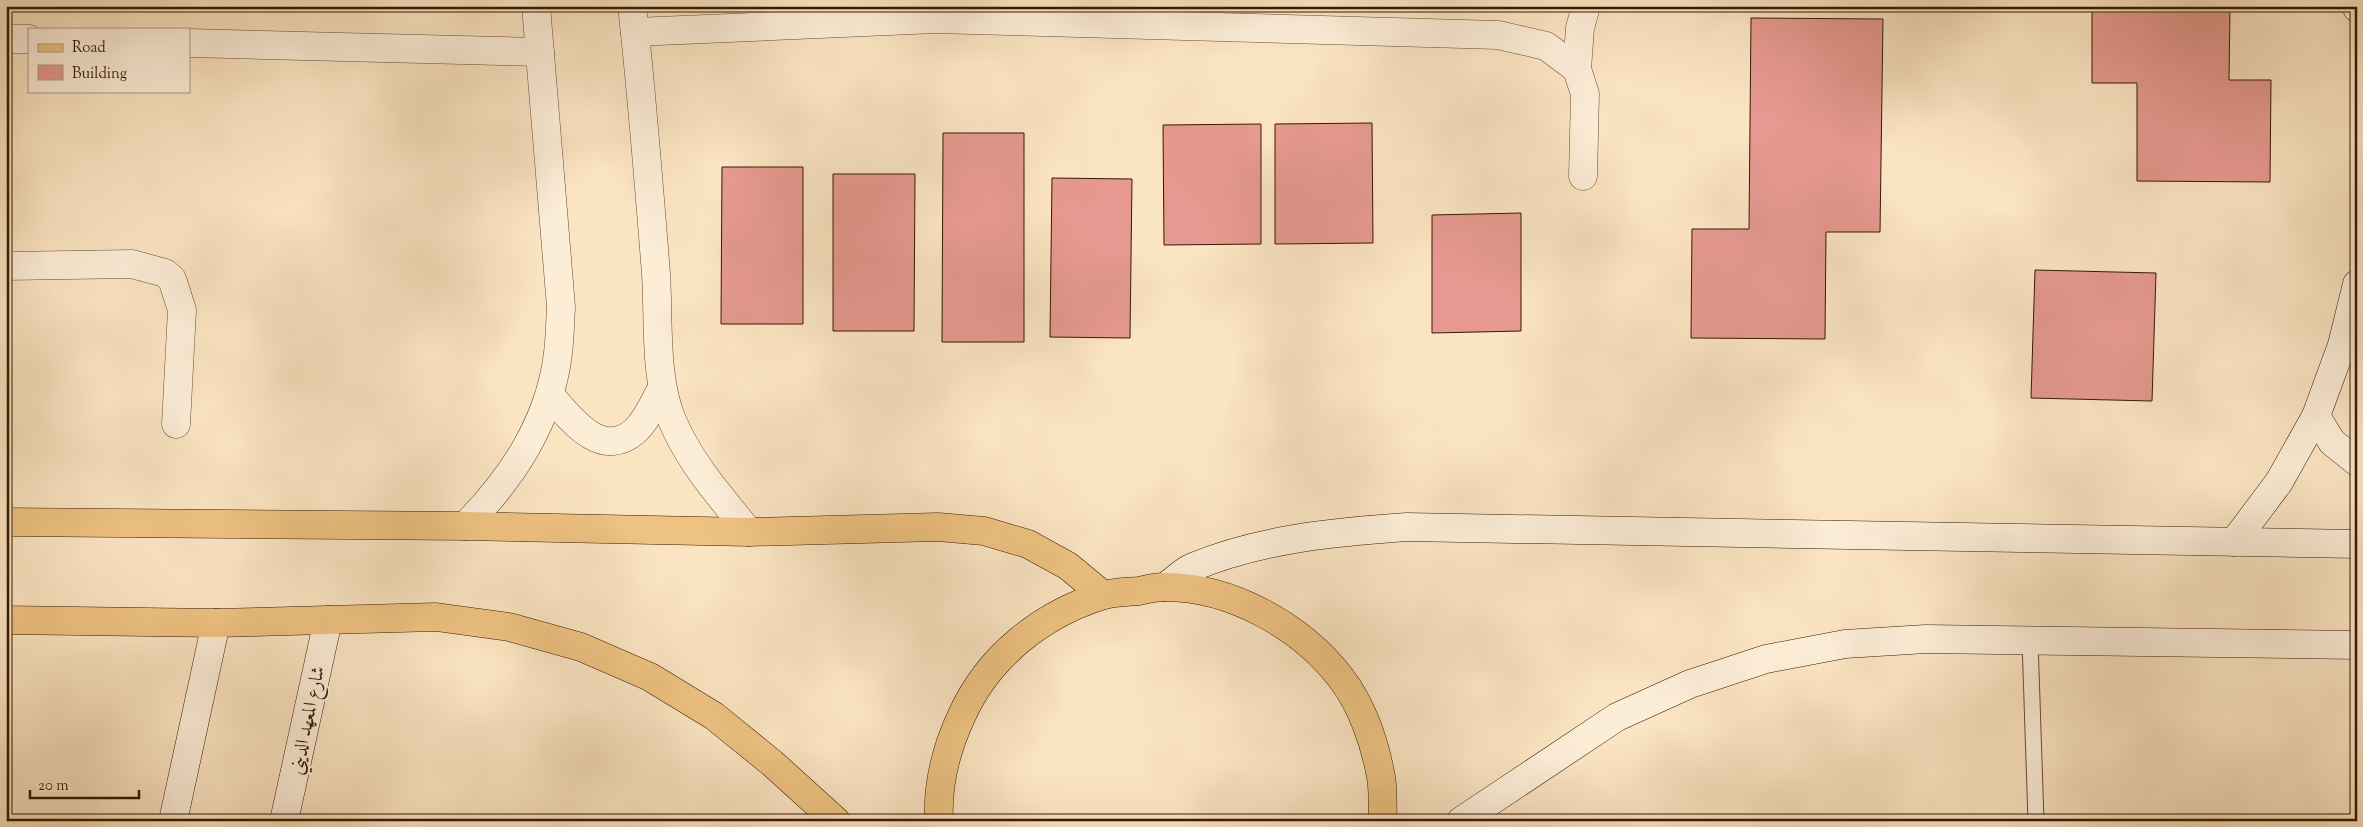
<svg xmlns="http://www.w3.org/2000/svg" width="2363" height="827" font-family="'Sorts Mill Goudy',Amiri,serif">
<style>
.building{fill:#e69990;stroke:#351a02}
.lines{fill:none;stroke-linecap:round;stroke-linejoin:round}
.lane-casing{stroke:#664c32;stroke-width:17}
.street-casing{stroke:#664c32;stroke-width:29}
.secondary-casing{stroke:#351a02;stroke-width:29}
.primary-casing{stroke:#351a02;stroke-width:29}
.lane{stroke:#fcedd7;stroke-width:15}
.street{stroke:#fcedd7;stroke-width:28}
.secondary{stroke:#fcedd7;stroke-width:28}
.primary{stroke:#eec281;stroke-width:28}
.labels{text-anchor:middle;stroke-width:4.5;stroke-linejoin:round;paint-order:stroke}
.street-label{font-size:19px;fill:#351a02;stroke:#fcedd7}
</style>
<rect width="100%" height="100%" fill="#fbe4c2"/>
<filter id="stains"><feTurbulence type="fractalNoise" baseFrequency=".004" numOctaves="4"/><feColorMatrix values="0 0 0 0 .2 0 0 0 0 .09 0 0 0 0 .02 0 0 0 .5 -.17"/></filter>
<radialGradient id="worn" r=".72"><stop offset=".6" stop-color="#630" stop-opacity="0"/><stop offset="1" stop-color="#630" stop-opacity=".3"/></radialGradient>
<g class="building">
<polygon points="2092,6 2230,6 2229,80 2271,80 2270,182 2137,181 2137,83 2092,83"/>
<polygon points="1751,18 1883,19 1880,232 1826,232 1825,339 1691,338 1692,229 1749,229"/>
<polygon points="1372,123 1373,243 1275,244 1275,124"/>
<polygon points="1261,124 1261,244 1164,245 1163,125"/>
<polygon points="943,133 1024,133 1024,342 942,342"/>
<polygon points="722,167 803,167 803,324 721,324"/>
<polygon points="833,174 915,174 914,331 833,331"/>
<polygon points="1052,178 1132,179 1130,338 1050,337"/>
<polygon points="1521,213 1521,331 1432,333 1432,215"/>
<polygon points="2035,270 2156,273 2152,401 2031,398"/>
</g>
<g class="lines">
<defs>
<polyline id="lane" points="2030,640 2036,821"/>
<g id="street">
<path d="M 632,6 C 642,95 649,185 656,274 C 659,320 654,377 672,420 C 690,463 720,496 749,532"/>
<polyline points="635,32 935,19 1498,35 1546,46 1577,69 1585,94 1583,176"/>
<polyline points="6,39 29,39"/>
<polyline points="189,43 540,52"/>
<polyline points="1577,69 1580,28 1586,6"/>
<polyline points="6,266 132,264 165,273 172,279 182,310 176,424"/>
<path d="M 550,395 C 570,418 601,461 635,431 C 647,420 654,402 662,388"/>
<path d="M 465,526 C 512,478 550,422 558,353 C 560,338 560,322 561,307 L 536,6"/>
</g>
<g id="secondary">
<polyline points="2357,6 2357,8"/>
<polyline points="2316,416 2332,442 2357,462"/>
<polyline points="2234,542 2279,482 2316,416 2342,345 2357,284"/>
<path d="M 1165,587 C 1174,581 1183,571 1193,567 C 1260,539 1335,532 1407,527 L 2357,544"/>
<polyline points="173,821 216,623"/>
<polyline points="284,821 328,620"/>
<polyline points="1461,821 1617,717 1690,684 1766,659 1845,644 1926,639 2357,645"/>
</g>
<g id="primary">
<polyline points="6,522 465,526 749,532 938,527 984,531 1028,544 1068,566 1103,595"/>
<polyline points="6,620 216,623 436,617 509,627 581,647 650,677 714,716 772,763 836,821"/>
<path d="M 939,821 C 937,783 946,749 962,715 C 988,657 1041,615 1101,596 C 1113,592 1127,592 1139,591 C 1147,589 1157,587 1165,587 C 1231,587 1301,626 1341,678 C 1361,704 1374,740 1380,772 C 1384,787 1382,805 1383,821"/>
</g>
</defs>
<use href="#lane" class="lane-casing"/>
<use href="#street" class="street-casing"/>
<use href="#secondary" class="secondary-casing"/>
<use href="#primary" class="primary-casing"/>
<use href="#lane" class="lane"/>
<use href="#street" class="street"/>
<use href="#secondary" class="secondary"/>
<use href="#primary" class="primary"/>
</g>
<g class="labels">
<g class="street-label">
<text transform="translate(306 720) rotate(-78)" y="7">شارع المعهد الديني</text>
</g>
</g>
<rect width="2363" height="827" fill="none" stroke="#fbe4c2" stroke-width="25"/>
<rect x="8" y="8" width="2348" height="812" fill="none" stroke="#351a02" stroke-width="2.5"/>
<rect x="12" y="12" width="2338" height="802" fill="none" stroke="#351a02"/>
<rect x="28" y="28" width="162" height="65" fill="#fcedd7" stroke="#ac9982"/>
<rect x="38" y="44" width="25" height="8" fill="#eec281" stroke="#ac9982"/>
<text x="72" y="52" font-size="15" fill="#351a02">Road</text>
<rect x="38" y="65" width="25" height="15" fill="#e69990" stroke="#ac9982"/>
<text x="72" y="78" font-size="15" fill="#351a02">Building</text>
<path d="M30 790v8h109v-8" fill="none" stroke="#351a02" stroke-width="2.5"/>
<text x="38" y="790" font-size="15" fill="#351a02" stroke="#fcedd7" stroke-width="4" paint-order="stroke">20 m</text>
<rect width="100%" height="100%" filter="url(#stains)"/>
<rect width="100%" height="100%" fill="url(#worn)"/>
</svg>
